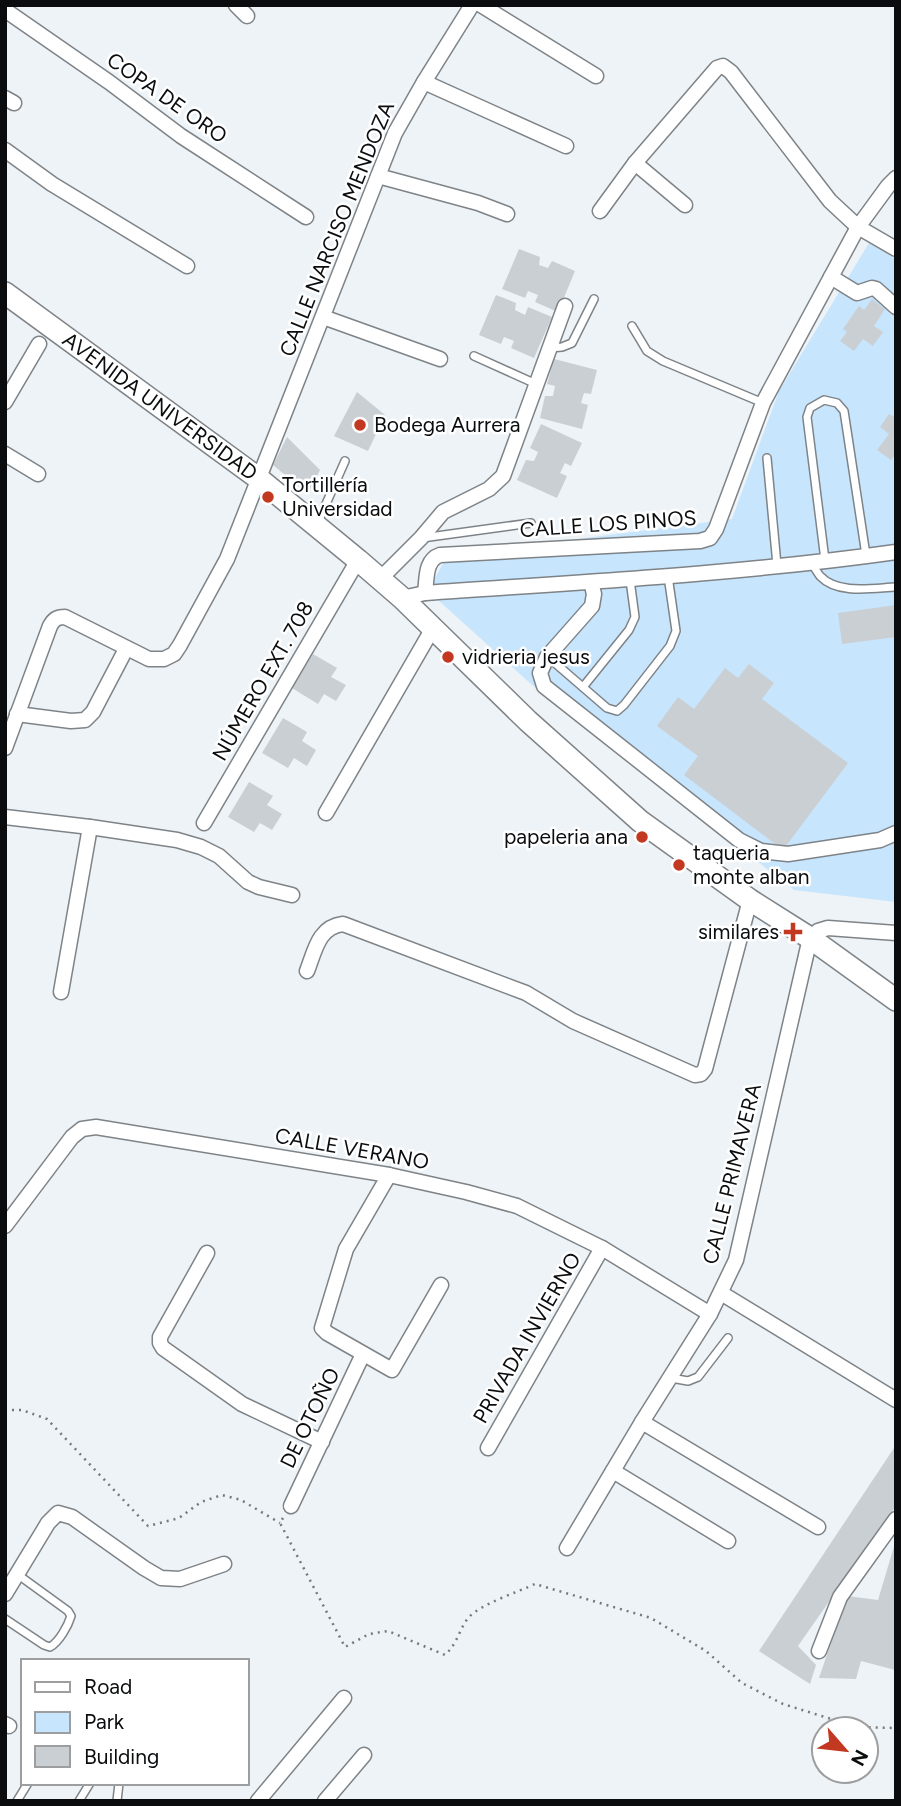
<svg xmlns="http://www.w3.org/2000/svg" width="901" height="1806" font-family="Figtree,sans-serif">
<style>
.green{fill:#c7e5fd}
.building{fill:#cacfd4}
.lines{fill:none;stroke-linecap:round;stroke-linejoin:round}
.lane-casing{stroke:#7e8387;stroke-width:10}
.street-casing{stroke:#7e8387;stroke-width:17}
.secondary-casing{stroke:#7e8387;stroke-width:24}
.path{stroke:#75797c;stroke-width:2.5;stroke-dasharray:2 5;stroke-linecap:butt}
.lane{stroke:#fff;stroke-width:7}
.street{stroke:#fff;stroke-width:14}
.secondary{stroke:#fff;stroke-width:21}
.poi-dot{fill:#c33820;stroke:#fff;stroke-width:2.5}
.labels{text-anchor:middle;stroke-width:5;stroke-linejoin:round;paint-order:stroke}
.street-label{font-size:21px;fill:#0a0c0e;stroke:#fff}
.poi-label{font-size:21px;fill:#0a0c0e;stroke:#fff;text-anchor:start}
</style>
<rect width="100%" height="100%" fill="#edf3f7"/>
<polygon class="green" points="869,243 896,259 896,902 794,890 531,684 428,591 447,556 732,519 779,391"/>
<g class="building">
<polygon points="519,249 540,257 539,265 548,268 552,261 575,271 558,312 535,302 538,295 528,291 525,298 502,289"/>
<polygon points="496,295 516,303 515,310 525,315 528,307 552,317 534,358 511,348 514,341 504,337 501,344 479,335"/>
<polygon points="872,299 885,309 874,326 883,332 873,346 863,339 854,351 840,341 847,332 843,329 859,306 864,310"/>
<polygon points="554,359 597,370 591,394 584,393 581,403 588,405 582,429 540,418 545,396 553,396 555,386 547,384"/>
<polygon points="357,392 385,415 368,451 334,436"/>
<polygon points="889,414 896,418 896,453 891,460 877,450 889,434 880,427"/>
<polygon points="541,424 582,443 571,466 565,463 560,473 567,476 557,498 517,480 526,460 534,461 538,452 530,448"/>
<polygon points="287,437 320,470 308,494 273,465"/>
<polygon points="896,605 896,637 842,644 838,613"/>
<polygon points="313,654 337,668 331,677 346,685 336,701 324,694 318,704 292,688"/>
<polygon points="749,664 774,683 762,699 848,763 783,850 684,775 698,756 657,726 678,697 694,709 725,668 738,678"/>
<polygon points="283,718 307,732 302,741 316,750 307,766 294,758 288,768 262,753"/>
<polygon points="249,782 273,796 267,805 282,814 272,830 260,823 254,832 228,817"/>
<polygon points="896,1445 896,1506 798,1646 816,1665 810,1684 759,1651"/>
<polygon points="895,1543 895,1670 861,1661 856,1679 819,1678 847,1596 878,1600"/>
</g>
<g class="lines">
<defs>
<g id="lane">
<polyline points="632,326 647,351 663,361 763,403"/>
<polyline points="549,348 562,347 572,343 594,299"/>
<polyline points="474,356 536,384"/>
<polyline points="767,458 777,565"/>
<polyline points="318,522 345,461"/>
<polyline points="422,538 531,523"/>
<polyline points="825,560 807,417 810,408 824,400 837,403 844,411 866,555"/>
<path d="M 811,562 C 814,567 817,572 820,576 C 838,595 873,588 896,587"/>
<polyline points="548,657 607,708 617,711 624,705 670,646 676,631 668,576"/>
<polyline points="583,687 629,630 635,617 630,580"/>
<polyline points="671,1378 688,1381 698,1377 728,1338"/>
<path d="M 5,1619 L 44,1645 L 50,1647 C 59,1642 68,1626 71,1616 L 68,1611 L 17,1574"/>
<polyline points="17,1801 28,1783"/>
<polyline points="79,1801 90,1783"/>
<polyline points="117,1801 119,1783"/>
</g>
<g id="street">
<polyline points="236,5 247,16"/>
<polyline points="481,5 596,76"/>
<polyline points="5,10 109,82 181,136 306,217"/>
<polyline points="424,82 566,146"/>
<polyline points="5,98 14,103"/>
<polyline points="5,150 52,184 187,266"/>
<polyline points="635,163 685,205"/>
<polyline points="378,176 478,203 507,214"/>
<polyline points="600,211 635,163 717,68 723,66 731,72 830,201 858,227 896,249"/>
<polyline points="831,277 857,293 872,288 876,289 896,307"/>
<polyline points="323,317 440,359"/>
<polyline points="5,402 39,344"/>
<polyline points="5,454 38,474"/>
<polyline points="380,579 421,538 443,512 489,489 503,476 565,306"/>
<polyline points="591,582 594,594 592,606 547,657 540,673 544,686 739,840 761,851 788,854 880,840 896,833"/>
<path d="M 425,593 C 427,578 425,560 440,555 L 700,541 L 710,538 L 716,529 L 763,403 L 858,227 L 888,186 L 896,178"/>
<path d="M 402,598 L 425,593 C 582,582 740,574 896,552"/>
<polyline points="17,714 71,721 85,720 93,712 126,649"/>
<path d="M 5,748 L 50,626 C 54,619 57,617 65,617 L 149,659 L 164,659 L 174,654 L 180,645 L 227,559 L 395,133 L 424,82 L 472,5"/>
<polyline points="326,813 433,628"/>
<polyline points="5,817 90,827 177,840 201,847 219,856 248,882 259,887 292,895"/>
<polyline points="204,823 358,560"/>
<path d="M 307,971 C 315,951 318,927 343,924 L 526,993 L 573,1021 L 695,1075 L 701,1074 L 705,1069 L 750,900"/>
<polyline points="61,992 90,827"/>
<polyline points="389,1175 346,1249 322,1328 327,1333 392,1370 441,1285"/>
<polyline points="5,1226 72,1137 82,1129 96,1127 389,1175 466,1192 517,1206 602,1248 710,1314"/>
<polyline points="207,1253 160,1337 160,1343 163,1348 242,1404 322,1442"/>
<polyline points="721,1293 896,1400"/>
<polyline points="642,1422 818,1527"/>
<polyline points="488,1448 602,1248"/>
<polyline points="613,1471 728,1541"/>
<polyline points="291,1506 363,1354"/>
<polyline points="567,1548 642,1422 710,1314 736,1260 810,938 818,931 828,928 896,933"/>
<polyline points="5,1594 48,1523 58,1513 72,1517 144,1568 161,1578 180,1579 224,1564"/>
<polyline points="819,1651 840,1597 896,1519"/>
<polyline points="5,1724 9,1726"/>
<polyline points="258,1801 344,1698"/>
<polyline points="325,1801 364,1755"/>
</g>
<g id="secondary">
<path id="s1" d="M 5,293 L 258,478 L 358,560 L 402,598 L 528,721 L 640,821 L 750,900 L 810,938 L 896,1000"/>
</g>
</defs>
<use href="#lane" class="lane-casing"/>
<use href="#street" class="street-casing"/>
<use href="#secondary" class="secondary-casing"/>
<g class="path">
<polyline points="5,1410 22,1410 47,1419 148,1526 179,1518 201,1502 222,1495 241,1500 280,1523"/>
<path d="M 283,1518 L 280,1523 L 345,1647 L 369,1634 L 388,1631 L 445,1655 C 458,1643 459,1629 469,1617 C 481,1604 518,1592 535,1584 L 651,1618 L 706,1651 L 742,1683 L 783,1704 L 857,1727 L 896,1728"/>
</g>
<use href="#lane" class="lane"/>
<use href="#street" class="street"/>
<use href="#secondary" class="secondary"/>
</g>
<g class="poi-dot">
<circle cx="360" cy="425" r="7"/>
<circle cx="268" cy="497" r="7"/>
<circle cx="448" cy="657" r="7"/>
<circle cx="642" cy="837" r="7"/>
<circle cx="679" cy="865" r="7"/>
<path d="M789.5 921.5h7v7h7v7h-7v7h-7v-7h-7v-7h7z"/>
</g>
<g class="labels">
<g class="street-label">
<text transform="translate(167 98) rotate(35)" y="7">COPA DE ORO</text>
<text transform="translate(337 229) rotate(-68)" y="7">CALLE NARCISO MENDOZA</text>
<text dy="7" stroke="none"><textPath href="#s1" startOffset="192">AVENIDA UNIVERSIDAD</textPath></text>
<text transform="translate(608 524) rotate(-4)" y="7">CALLE LOS PINOS</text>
<text transform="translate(263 681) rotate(-60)" y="7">NÚMERO EXT. 708</text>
<text transform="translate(352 1149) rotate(10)" y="7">CALLE VERANO</text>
<text transform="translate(732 1174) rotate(-76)" y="7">CALLE PRIMAVERA</text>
<text transform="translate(527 1338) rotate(-60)" y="7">PRIVADA INVIERNO</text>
<text transform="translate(310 1418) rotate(-64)" y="7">DE OTOÑO</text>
</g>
<g class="poi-label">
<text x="374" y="432">Bodega Aurrera</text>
<text x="282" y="492">Tortillería<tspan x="282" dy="24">Universidad</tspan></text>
<text x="462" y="664">vidrieria jesus</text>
<text x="628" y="844" text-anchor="end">papeleria ana</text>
<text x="693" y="860">taqueria<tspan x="693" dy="24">monte alban</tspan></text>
<text x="779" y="939" text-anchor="end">similares</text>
</g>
</g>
<rect width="901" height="1806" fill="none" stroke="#0a0c0e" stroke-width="14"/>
<rect x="21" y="1659" width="228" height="126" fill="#ffffff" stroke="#9d9e9f" stroke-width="2"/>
<rect x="35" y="1682" width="35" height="10" fill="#ffffff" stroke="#9d9e9f" stroke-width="2"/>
<text x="84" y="1694" font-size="21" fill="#0a0c0e">Road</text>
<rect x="35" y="1712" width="35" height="21" fill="#c7e5fd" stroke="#9d9e9f" stroke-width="2"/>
<text x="84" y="1729" font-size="21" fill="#0a0c0e">Park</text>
<rect x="35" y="1746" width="35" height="21" fill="#cacfd4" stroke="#9d9e9f" stroke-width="2"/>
<text x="84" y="1764" font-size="21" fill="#0a0c0e">Building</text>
<g transform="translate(845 1750) rotate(118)"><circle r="33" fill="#ffffff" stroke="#9d9e9f" stroke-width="2"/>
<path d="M0-5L12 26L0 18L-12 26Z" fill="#c33820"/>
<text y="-10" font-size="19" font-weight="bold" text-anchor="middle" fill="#0a0c0e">N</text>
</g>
</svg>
